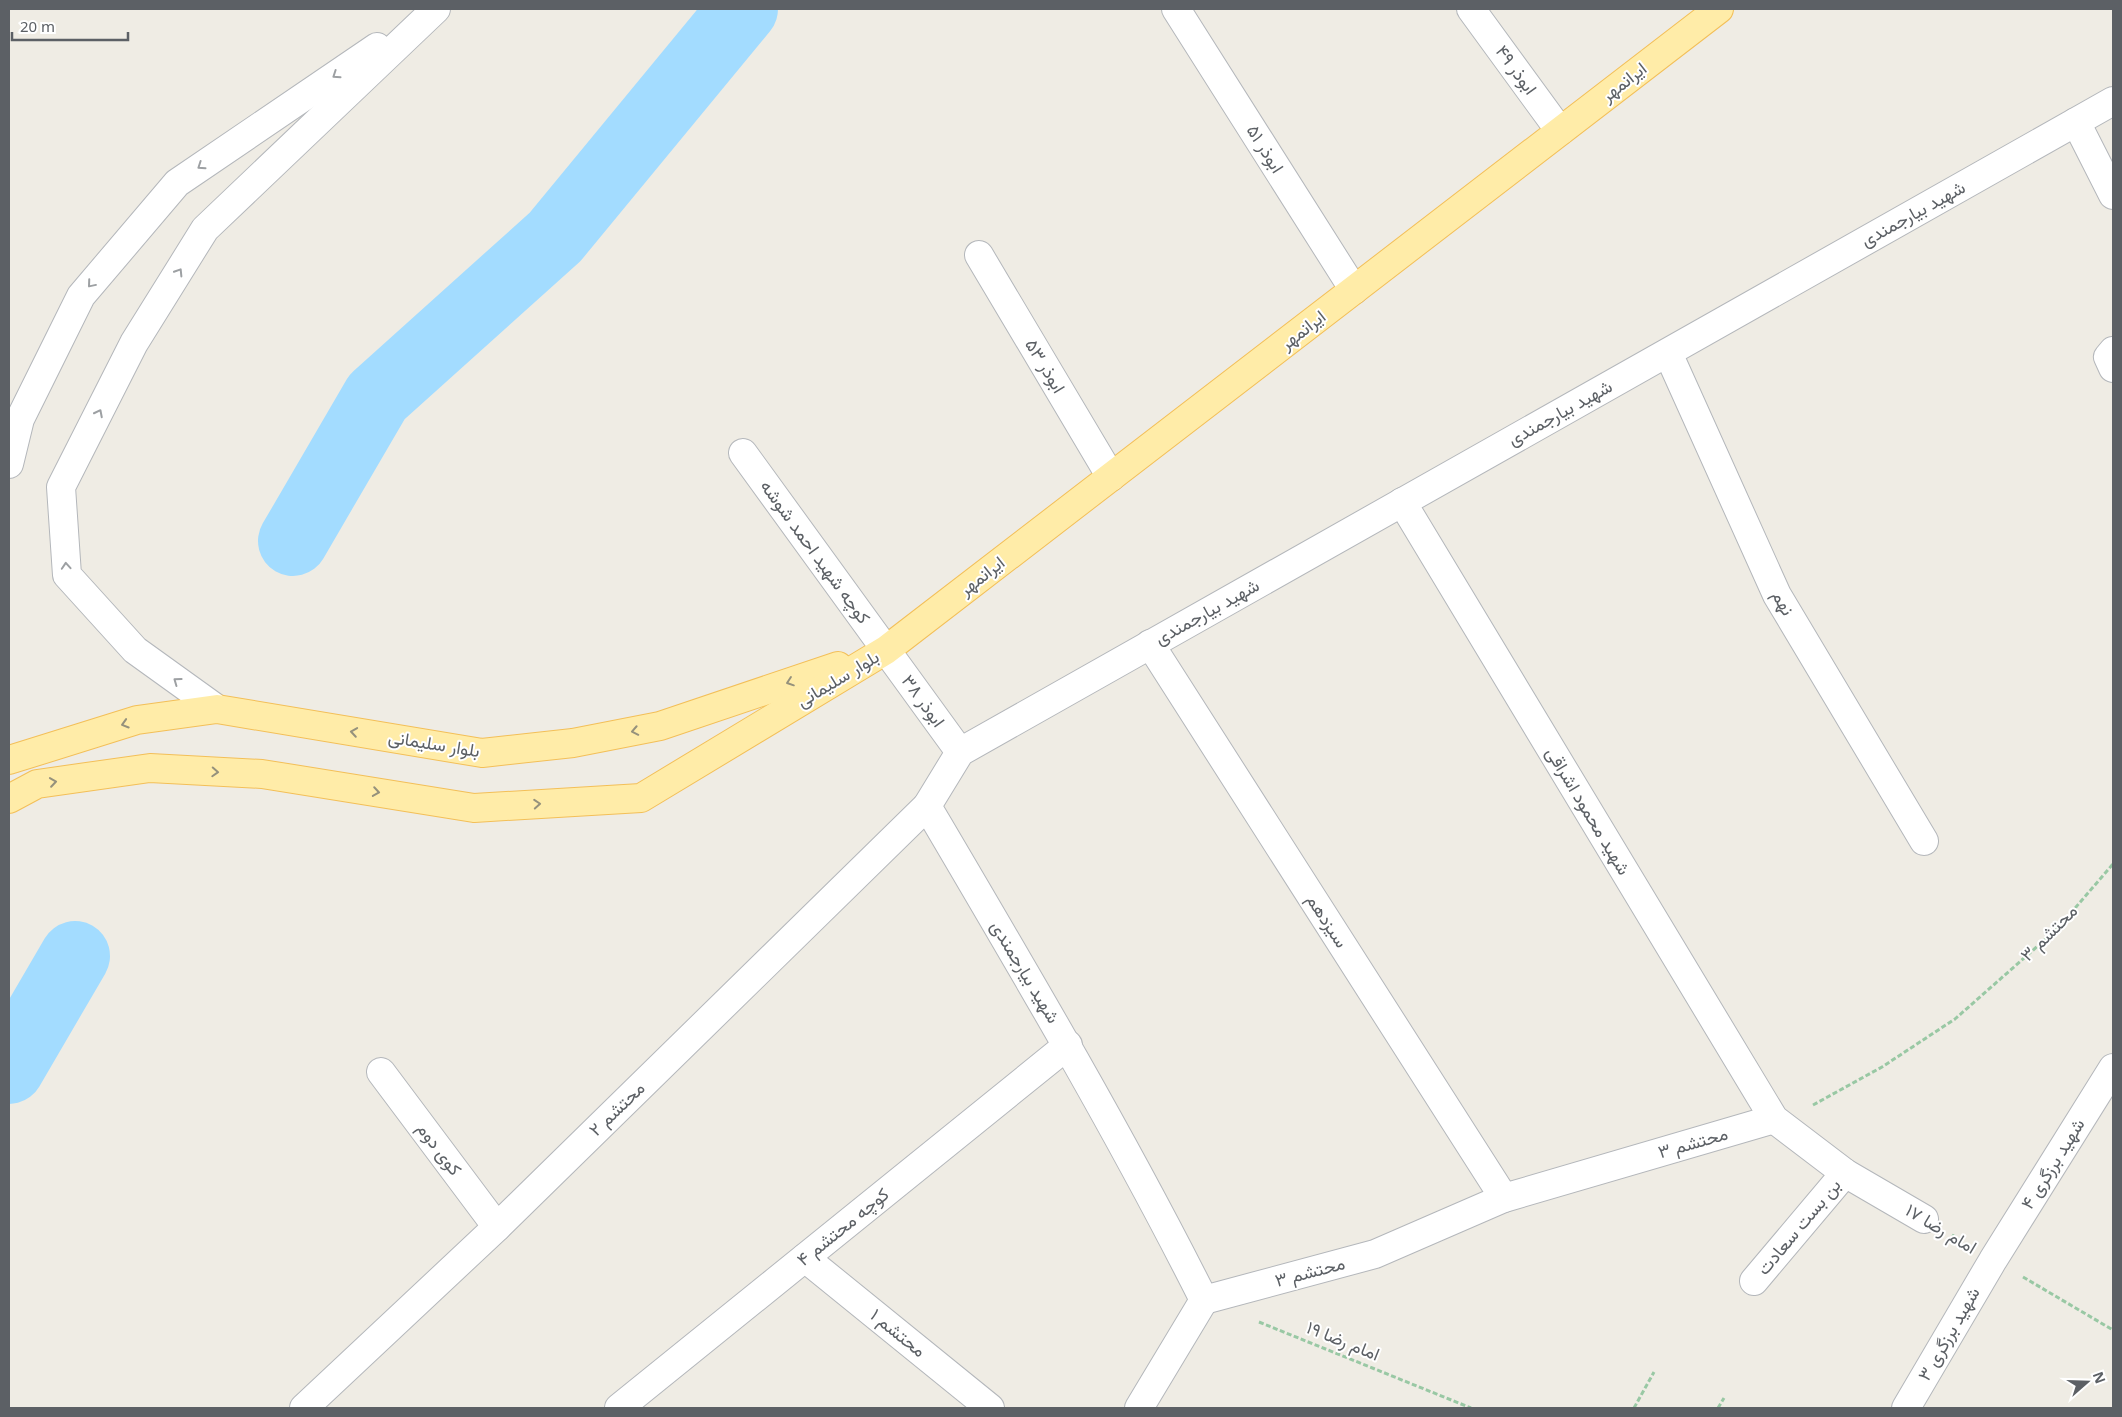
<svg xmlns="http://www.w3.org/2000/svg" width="2122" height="1417" font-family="'Noto Sans',Vazirmatn,sans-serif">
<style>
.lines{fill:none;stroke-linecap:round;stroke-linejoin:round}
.river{stroke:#a3dcff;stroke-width:70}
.minor-casing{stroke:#b4b7bb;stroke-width:30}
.major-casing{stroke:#f3bf58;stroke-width:30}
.path{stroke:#99c8a4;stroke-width:3;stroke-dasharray:5 2.5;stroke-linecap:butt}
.minor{stroke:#fff;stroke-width:28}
.major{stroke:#ffeca8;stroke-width:28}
.oneway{stroke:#9da0a3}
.oneway2{stroke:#95917c}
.labels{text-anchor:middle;stroke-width:4;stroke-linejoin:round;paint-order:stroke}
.street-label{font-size:18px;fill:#5c6065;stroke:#fff}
</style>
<rect width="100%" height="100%" fill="#efece4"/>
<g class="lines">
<g class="river">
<polyline points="293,541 377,397 555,237 743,9"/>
<polyline points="9,1069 75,956"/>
</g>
<defs>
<g id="minor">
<polyline points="1176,9 1354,290"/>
<polyline points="1471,9 1560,131"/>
<polyline points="2076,122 2113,195"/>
<polyline points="979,255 1111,477"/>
<polyline points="2113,351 2108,357 2113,368"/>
<polyline points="1668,353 1777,595 1924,841"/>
<polyline points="743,453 960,752"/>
<polyline points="9,464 20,419 81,296 177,183 377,47"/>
<polyline points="1402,502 1774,1119 1845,1173 1924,1219"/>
<polyline points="1150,644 1504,1198"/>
<polyline points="217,709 135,650 67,575 61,487 134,343 205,229 436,9"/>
<polyline points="381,1072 497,1227"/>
<polyline points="805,1258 990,1408"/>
<polyline points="1754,1281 1845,1173"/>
<polyline points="1204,1300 1375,1254 1504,1198 1774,1119"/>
<polyline points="304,1408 497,1227 927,806"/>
<polyline points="619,1408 1068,1045"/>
<path d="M 1139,1408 L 1204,1300 C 1119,1131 1023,969 927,806 L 960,752 L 2113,101"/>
<polyline points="1906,1408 1993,1260 2113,1068"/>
</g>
<g id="major">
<polyline points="9,760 137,720 217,709 482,753 573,743 660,726 838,666"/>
<polyline points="9,799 37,784 150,768 262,774 474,808 641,798 886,650 1719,9"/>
</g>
</defs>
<use href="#minor" class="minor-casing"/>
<use href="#major" class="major-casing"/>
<g class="path">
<polyline points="1813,1105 1882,1067 1955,1019 2057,929 2113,864"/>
<polyline points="1952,1235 1964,1242"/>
<polyline points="2023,1277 2113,1330"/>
<polyline points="1259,1322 1471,1408"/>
<polyline points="1634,1408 1654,1372"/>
<polyline points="1718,1408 1724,1398"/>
</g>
<use href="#minor" class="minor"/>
<use href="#major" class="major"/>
</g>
<defs><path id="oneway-chevron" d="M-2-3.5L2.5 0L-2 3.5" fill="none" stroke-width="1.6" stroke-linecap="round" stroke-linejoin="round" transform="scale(1.25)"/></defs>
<g class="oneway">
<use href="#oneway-chevron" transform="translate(336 75) rotate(146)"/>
<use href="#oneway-chevron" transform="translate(201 166) rotate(146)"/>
<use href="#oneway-chevron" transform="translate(179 272) rotate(-58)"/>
<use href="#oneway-chevron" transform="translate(91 284) rotate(130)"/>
<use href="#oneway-chevron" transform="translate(99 413) rotate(-63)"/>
<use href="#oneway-chevron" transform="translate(66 566) rotate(-94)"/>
<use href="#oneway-chevron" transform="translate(177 681) rotate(-144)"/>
</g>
<g class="oneway2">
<use href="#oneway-chevron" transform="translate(790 682) rotate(161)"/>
<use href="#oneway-chevron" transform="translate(125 724) rotate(163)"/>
<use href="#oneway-chevron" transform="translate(635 731) rotate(169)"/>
<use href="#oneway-chevron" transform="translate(354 732) rotate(-171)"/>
<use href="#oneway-chevron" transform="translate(215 772) rotate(3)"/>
<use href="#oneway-chevron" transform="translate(53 782) rotate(-8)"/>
<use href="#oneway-chevron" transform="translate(376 792) rotate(9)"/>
<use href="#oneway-chevron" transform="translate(537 804) rotate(-4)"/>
</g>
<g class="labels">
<g class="street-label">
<text transform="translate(1516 70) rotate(54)" y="6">ابوذر ۴۹</text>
<text transform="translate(1624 82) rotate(-38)" y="6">ایرانمهر</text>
<text transform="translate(1265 149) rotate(58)" y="6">ابوذر ۵۱</text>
<text transform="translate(1913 214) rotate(-29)" y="6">شهید بیارجمندی</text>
<text transform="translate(1303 330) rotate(-38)" y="6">ایرانمهر</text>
<text transform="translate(1045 366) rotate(59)" y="6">۵۳ ابوذر</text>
<text transform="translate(1560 413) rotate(-29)" y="6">شهید بیارجمندی</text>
<text transform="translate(815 552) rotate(54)" y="6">کوچه شهید احمد شوشه</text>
<text transform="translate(982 576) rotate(-38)" y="6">ایرانمهر</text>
<text transform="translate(1783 603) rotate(61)" y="6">نهم</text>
<text transform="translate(1207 612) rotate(-29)" y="6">شهید بیارجمندی</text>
<text transform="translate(838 679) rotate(-31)" y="6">بلوار سلیمانی</text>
<text transform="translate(923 701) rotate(54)" y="6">ابوذر ۳۸</text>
<text transform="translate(434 744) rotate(9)" y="6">بلوار سلیمانی</text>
<text transform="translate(1588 811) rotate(59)" y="6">شهید محمود اشراقی</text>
<text transform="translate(1327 921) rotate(57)" y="6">سیزدهم</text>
<text transform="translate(2049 933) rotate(-45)" y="6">محتشم ۳</text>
<text transform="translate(1025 972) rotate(59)" y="6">شهید بیارجمندی</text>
<text transform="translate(617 1109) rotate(-44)" y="6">۲ محتشم</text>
<text transform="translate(1693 1143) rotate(-16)" y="6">محتشم ۳</text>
<text transform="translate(439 1149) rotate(53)" y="6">کوی دوم</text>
<text transform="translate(2053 1164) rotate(-58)" y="6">۴ شهید برزگری</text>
<text transform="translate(843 1227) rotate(-39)" y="6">کوچه محتشم ۴</text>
<text transform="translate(1799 1227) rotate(-50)" y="6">بن بست سعادت</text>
<text transform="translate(1941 1229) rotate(31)" y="6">امام رضا ۱۷</text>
<text transform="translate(1310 1272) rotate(-15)" y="6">محتشم ۳</text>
<text transform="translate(898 1333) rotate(39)" y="6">محتشم ۱</text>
<text transform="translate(1949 1334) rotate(-60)" y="6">۳ شهید برزگری</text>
<text transform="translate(1343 1341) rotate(22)" y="6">امام رضا ۱۹</text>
</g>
</g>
<rect width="2122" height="1417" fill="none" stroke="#5c6065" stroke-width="20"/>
<g transform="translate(2087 1382) rotate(70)" stroke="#ffffff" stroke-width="4" paint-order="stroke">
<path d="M0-4L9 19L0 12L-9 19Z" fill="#5c6065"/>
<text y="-8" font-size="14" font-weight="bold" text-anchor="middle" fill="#5c6065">N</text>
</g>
<path d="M12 32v8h116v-8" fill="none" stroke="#5c6065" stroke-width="2.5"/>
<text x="20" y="32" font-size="15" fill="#5c6065" stroke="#ffffff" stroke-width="4" paint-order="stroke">20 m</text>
</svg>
